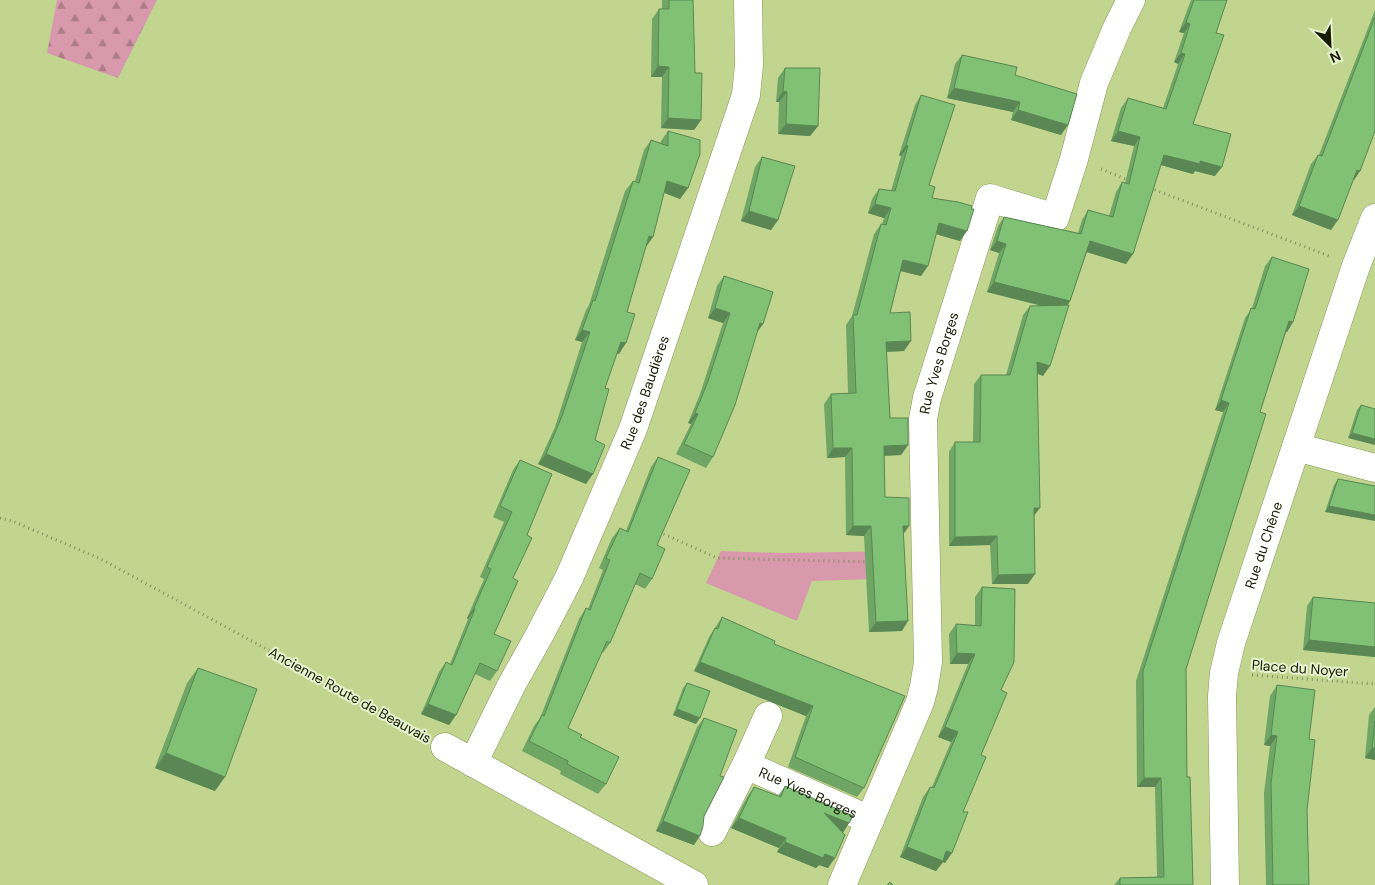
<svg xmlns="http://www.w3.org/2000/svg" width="1375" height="885" font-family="'DM Sans',sans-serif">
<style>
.forest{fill:url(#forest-firs)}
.park{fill:#d799ab}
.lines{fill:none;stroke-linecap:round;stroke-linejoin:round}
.minor-casing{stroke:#869753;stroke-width:29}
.path{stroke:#82915b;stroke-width:3;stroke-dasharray:1 4;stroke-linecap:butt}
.minor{stroke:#fff;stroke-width:28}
.wall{fill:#6fa665}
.shaded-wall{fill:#5a8753}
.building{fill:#81c176;stroke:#5a8753}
.labels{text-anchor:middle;stroke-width:4;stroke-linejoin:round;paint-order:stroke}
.street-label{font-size:14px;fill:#171d02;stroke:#e7f2cf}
</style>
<defs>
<pattern id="forest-firs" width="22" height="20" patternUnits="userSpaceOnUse" patternTransform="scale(1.25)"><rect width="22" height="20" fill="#d799ab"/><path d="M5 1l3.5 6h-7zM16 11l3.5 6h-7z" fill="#ad7c89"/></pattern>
</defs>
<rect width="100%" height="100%" fill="#c2d58f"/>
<polygon class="forest" points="57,0 157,0 118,78 47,53"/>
<polygon class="park" points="721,551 783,553 901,551 903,578 812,581 797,621 706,583"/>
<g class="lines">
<defs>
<g id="minor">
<polyline points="1296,447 1375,468"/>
<polyline points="445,747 694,885"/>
<path id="s1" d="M 473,763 L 511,686 L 540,634 L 569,578 L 633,429 L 746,95 L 749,65 L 748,0"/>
<path id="s2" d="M 746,765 L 870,820"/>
<polyline points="712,832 746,765 768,716"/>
<path id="s3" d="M 842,885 L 920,702 L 924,687 L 928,662 L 923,419 L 927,398 L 990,198 L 1055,218 L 1074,159 L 1094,83 L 1117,28 L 1131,0"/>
<path id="s4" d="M 1225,885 L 1222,696 L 1224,673 L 1231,643 L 1356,266 L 1375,218"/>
</g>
</defs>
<use href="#minor" class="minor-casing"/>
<g class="path">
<polyline points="1101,169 1128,180"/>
<polyline points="1150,188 1329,256"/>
<polyline points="0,518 12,521 99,558 421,733"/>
<polyline points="659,532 717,558 869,562"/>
<polyline points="1252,675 1375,684"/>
</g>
<use href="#minor" class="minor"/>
</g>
<g class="wall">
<polygon points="662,0 693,0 695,73 701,120 694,130 661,128 662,77 651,77 652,19 659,9 662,9"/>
<polygon points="1191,0 1227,0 1216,33 1193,124 1215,176 1195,171 1193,174 1161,165 1126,264 1087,252 1070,301 1068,305 1043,376 1037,373 1034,516 1028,584 992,584 990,545 949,546 949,452 955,442 973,442 974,384 981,375 1006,375 1023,315 1030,306 1042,306 987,292 999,253 990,250 998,226 1004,217 1078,233 1082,220 1088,210 1109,216 1116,192 1122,182 1125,183 1134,146 1111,141 1121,108 1128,98 1163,108 1178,64 1174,62 1184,33 1179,32"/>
<polygon points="1375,10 1375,131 1360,171 1354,180 1353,180 1331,230 1292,215 1311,164 1318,155 1319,155"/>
<polygon points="962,55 1015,75 1061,135 1011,120 1013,112 947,98 955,64"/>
<polygon points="785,68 818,126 810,136 778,134 779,102 776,102 778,78"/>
<polygon points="921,95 929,185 932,198 960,241 936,234 921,276 901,271 890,313 904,351 886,352 890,418 908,445 901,455 884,456 885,497 909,526 903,534 902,631 869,632 864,536 846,535 845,457 827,458 824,404 831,394 848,393 846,325 852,316 874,234 881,224 882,224 884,218 868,213 872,199 879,189 891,191 901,156 899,155 915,105"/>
<polygon points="668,131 688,188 680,199 664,193 646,247 627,312 619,354 617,353 605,388 595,440 586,484 538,464 555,427 582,342 575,340 586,310 589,305 625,191 633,181 635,181 644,150 651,140 661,143 661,141"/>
<polygon points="762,157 778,220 771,230 741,221 755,167"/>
<polygon points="1272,257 1293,322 1287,332 1286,332 1260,412 1186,669 1187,777 1193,885 1114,885 1120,878 1157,877 1155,787 1137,787 1136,681 1223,412 1215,410 1245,318 1252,308 1265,266"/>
<polygon points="724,276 763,324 756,333 713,457 706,468 676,454 691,424 688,423 700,394 723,323 708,318 717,286"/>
<polygon points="1361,405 1375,409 1348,438 1357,410"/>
<polygon points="658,457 657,545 652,579 645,589 635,584 610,643 603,653 602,652 568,728 580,737 606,784 598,794 560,774 561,771 522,751 534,726 540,718 579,619 586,608 588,609 603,570 599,568 612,538 620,528 626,531 651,467"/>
<polygon points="520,460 527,535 513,578 494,634 497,671 490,681 475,674 456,715 449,725 421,714 439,672 446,662 450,664 468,619 467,618 484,579 480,577 504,522 493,517 513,470"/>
<polygon points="1338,479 1375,486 1325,512 1334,485"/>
<polygon points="982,587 1001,690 963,812 945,863 943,862 936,871 900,857 923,797 930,787 932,787 951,742 938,737 968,664 950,664 949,634 956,624 975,625 975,597"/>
<polygon points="1313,597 1375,603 1375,657 1303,650 1307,606"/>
<polygon points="722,617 774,644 864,788 857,797 788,767 806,716 694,671 709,637"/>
<polygon points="198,668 215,791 155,768 187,683"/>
<polygon points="687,683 696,724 673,715 683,688"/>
<polygon points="1277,685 1309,739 1307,810 1309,885 1266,885 1264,793 1270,746 1264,745 1270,696"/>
<polygon points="1375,707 1375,760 1365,758 1369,715"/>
<polygon points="704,718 704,816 694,845 656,831 697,727"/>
<polygon points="785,786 849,823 843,833 828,868 819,865 816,868 777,852 779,848 731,828 747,797 754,787 778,796"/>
</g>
<g class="shaded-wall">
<polygon points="1186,22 1190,24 1184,33 1179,32"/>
<polygon points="1181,53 1185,54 1178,64 1174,62"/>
<polygon points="658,66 669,67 662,77 651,77"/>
<polygon points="954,88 1020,102 1013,112 947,98"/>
<polygon points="783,91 787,92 779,102 776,102"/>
<polygon points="1018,110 1068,125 1061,135 1011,120"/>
<polygon points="668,118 701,120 694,130 661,128"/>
<polygon points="786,124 818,126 810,136 778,134"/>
<polygon points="1118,131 1140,137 1134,146 1111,141"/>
<polygon points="906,145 908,146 901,156 899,155"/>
<polygon points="1164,155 1200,161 1222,167 1215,176 1195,171 1193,174 1157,164"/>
<polygon points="1357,170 1360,171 1354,180 1350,179"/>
<polygon points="667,181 688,188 680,199 660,191"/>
<polygon points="875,204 891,208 884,218 868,213"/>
<polygon points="1299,206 1338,220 1331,230 1292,215"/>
<polygon points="749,211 778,220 771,230 741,221"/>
<polygon points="939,223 967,231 960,241 932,233"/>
<polygon points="649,236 653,237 646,247"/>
<polygon points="997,241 1006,244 999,253 990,250"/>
<polygon points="1090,241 1133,254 1126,264 1083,251"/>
<polygon points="903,260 928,266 921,276 896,270"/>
<polygon points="994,282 1070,301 1064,311 987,292"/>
<polygon points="715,308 730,313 723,323 708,318"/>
<polygon points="1289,321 1293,322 1287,332 1282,331"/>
<polygon points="760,323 763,324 756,334"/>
<polygon points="582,330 590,332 582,342 575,340"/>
<polygon points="911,341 904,351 879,352 886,342"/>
<polygon points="621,342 626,343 619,354 613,352"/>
<polygon points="1037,362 1050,366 1043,376 1030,371"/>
<polygon points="1221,400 1229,403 1223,412 1215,410"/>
<polygon points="695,413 698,414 691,424 688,423"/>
<polygon points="1352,433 1375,439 1375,445 1348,438"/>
<polygon points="908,445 901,455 877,456 884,446"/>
<polygon points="833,448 852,448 845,457 827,458"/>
<polygon points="546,454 593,474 586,484 538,464"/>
<polygon points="1329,506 1375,515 1375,521 1325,512"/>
<polygon points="1034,508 1040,508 1033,517"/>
<polygon points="853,526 871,526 864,536 846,535"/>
<polygon points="903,526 909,526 902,536"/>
<polygon points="997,536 990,545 949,546 955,537"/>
<polygon points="1035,574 1028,584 992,584 998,575"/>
<polygon points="474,608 475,609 468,619 467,618"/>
<polygon points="908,621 902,631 869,632 876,622"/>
<polygon points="1309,640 1375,647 1375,657 1303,650"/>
<polygon points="957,653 975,654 968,664 950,664"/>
<polygon points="700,662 813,706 806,716 694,671"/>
<polygon points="428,704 456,715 449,725 421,714"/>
<polygon points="677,709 700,718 696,724 673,715"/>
<polygon points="945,727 958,732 951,742 938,737"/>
<polygon points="1271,735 1277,736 1270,746 1264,745"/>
<polygon points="1372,748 1375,748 1375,760 1365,758"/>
<polygon points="166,753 225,777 215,791 155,768"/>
<polygon points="1144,778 1161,778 1155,787 1137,787"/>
<polygon points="824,813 849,823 842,834"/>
<polygon points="739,818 786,838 779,848 731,828"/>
<polygon points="663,821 700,836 694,845 656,831"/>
<polygon points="785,842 825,854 835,858 828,868 819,865 816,868 777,852"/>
<polygon points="907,847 946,851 952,853 945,863 943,862 936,871 900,857"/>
</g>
<g class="building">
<polygon points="669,0 693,0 695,73 702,73 701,120 668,118 669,67 658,66 659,9 669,9"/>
<polygon points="1194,0 1227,0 1216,33 1224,35 1193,124 1231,134 1222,167 1200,161 1200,164 1164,155 1133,254 1090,241 1070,301 994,282 1006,244 997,241 1004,217 1081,234 1088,210 1113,217 1122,182 1129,184 1140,137 1118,131 1128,98 1166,109 1185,54 1181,53 1190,24 1186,22"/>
<polygon points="1375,17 1375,131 1360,171 1357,170 1338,220 1299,206 1318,155 1322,156"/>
<polygon points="962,55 1017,67 1015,75 1077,94 1068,125 1018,110 1020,102 954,88"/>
<polygon points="785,68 820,68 818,126 786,124 787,92 783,91"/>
<polygon points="921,95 955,105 929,185 935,187 932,198 958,202 972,206 971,209 974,209 967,231 939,223 928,266 903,260 890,313 910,312 911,341 886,342 890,418 908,418 908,445 884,446 885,497 909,498 909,526 903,526 908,621 876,622 871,526 853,526 852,448 833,448 831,394 856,393 853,315 857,315 881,224 886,225 891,208 875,204 879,189 895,191 908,146 906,145"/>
<polygon points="668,131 700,140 700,154 688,188 667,181 653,237 649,236 627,312 635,314 626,343 621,342 605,388 609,389 595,440 605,445 593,474 546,454 562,416 590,332 582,330 593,300 595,301 633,181 639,183 651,140 668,146"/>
<polygon points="762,157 795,166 778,220 749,211"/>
<polygon points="1272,257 1309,269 1293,322 1289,321 1260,412 1266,414 1186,669 1187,777 1190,777 1193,885 1120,885 1120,878 1164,877 1161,778 1144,778 1143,671 1229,403 1221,400 1251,308 1255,309"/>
<polygon points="724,276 773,292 763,324 760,323 735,405 713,457 684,444 698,414 695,413 707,384 730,313 715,308"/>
<polygon points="1069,305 1050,366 1037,362 1040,508 1034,508 1035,574 998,575 997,536 955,537 955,442 980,442 981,375 1010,375 1030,306"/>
<polygon points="1361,405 1375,409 1375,439 1352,433"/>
<polygon points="658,457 690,470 657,545 665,549 652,579 640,573 610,643 607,641 568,728 582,735 580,737 619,757 606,784 567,764 568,761 529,741 542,715 544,716 586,608 590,610 610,560 606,558 620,528 628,532"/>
<polygon points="520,460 552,474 527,535 532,538 513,578 518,581 494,634 511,641 497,671 480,663 456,715 428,704 446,662 452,665 475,609 474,608 491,569 487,567 512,512 500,506"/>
<polygon points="1338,479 1375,486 1375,515 1329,506"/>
<polygon points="982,587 1015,589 1014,662 1001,690 1007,693 981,755 986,757 963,812 968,812 952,853 946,851 943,861 907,847 930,787 934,788 958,732 945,727 975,654 957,653 956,624 981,626"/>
<polygon points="1313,597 1375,603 1375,647 1309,640"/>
<polygon points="722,617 775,641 774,644 905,696 864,788 795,757 813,706 700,662 715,628 718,629"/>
<polygon points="198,668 257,689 225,777 166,753"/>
<polygon points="687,683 710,691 700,718 677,709"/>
<polygon points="1277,685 1315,690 1309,739 1315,740 1307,810 1309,885 1273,885 1271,783 1277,736 1271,735"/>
<polygon points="704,718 737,730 720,776 724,777 704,816 703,826 700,836 663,821"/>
<polygon points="1375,721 1375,748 1372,748"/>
<polygon points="785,786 853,816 849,823 824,813 845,835 835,858 825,854 823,858 785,842 786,838 739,818 754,787 781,797"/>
<polygon points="890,882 893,885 887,885"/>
</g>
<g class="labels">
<g class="street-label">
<text dy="5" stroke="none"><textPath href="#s3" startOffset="541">Rue Yves Borges</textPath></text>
<text dy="5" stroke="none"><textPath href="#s1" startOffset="409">Rue des Baudières</textPath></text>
<text dy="5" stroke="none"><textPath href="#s4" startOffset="346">Rue du Chêne</textPath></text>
<text transform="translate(1300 668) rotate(4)" y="5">Place du Noyer</text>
<text transform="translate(350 695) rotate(29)" y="5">Ancienne Route de Beauvais</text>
<text dy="5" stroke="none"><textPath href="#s2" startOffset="68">Rue Yves Borges</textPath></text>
</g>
</g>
<g transform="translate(1330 45) rotate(156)" stroke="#e7f2cf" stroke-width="4" paint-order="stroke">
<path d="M0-4L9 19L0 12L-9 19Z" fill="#171d02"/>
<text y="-8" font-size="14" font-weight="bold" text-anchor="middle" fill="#171d02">N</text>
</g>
</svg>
